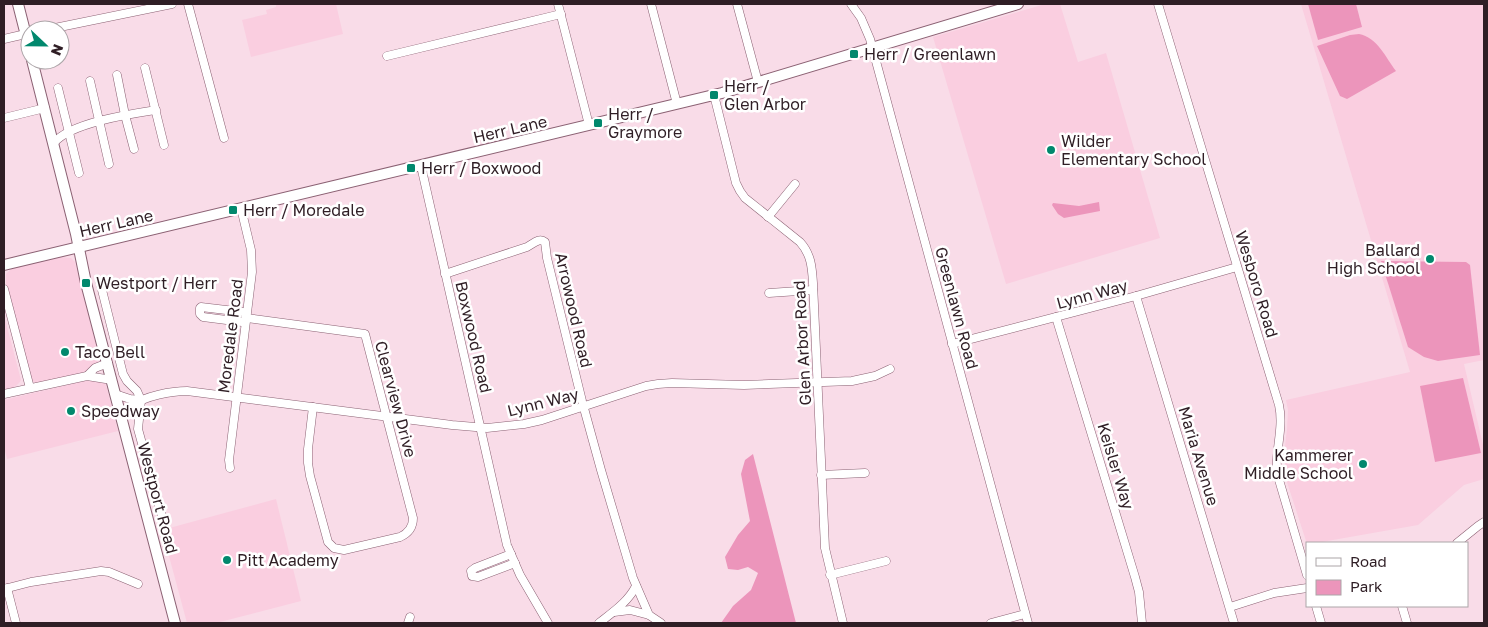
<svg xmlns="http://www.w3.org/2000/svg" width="1488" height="627" font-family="'Golos Text',sans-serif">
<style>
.built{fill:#facee0}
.green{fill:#ec95bb}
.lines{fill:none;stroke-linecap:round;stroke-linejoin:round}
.minor-casing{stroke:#8b6173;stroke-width:9}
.major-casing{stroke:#8b6173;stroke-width:12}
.minor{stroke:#fff;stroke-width:8}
.major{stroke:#fff;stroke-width:10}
.poi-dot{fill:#01886d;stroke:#fff;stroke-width:2}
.labels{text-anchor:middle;stroke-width:5;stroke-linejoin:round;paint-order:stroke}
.poi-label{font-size:16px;fill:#2f1e25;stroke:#fff;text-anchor:start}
.street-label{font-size:16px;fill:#2f1e25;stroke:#fff}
</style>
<rect width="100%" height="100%" fill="#f9dce8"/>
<g class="built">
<polygon points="276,4 336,4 343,34 251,57 242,20 267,14 266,10 276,7"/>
<polygon points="1045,4 1060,4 1078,62 1106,53 1160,238 1006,284 933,37"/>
<polygon points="1301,4 1484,4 1484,360 1464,364 1484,449 1484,479 1464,485 1418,525 1316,543 1307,544 1285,476 1284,455 1287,429 1288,410 1286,400 1410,372"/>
<polygon points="59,257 71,258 75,262 99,357 98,362 92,369 86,372 37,383 32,381 6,289 6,274 13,267"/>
<polygon points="4,315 21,380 19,383 12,389 4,391"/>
<polygon points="93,379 102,381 106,385 118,431 7,459 4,447 4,400"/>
<polygon points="276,499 301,601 216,623 187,623 162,530"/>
</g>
<g class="green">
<polygon points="1308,4 1356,4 1362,27 1318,40"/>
<path d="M 1359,34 C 1377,37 1386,58 1396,71 L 1347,99 L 1340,96 L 1317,46 L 1350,35 Z"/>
<polygon points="1099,202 1100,211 1064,218 1058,214 1052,205 1053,203 1079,206"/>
<polygon points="1381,261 1466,262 1470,265 1480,355 1438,361 1424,357 1408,347"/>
<polygon points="1463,378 1481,453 1435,462 1420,386"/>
<polygon points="753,454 796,623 721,623 733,606 751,590 758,573 748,567 738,570 728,569 725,557 738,535 750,521 741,474 745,460"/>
</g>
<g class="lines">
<defs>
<g id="minor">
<polyline points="188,4 224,138"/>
<polyline points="558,4 589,125"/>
<polyline points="651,4 677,104"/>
<polyline points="737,4 758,82"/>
<polyline points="851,4 861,18 870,39 1028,623"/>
<path d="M 1158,4 L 1279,405 C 1284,428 1275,450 1277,473 L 1307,575"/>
<polyline points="45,30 172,4"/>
<polyline points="4,39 30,33"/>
<polyline points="387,56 561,14"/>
<polyline points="145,68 164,145"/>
<polyline points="117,75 125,115 134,149"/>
<polyline points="90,81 109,164"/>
<polyline points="58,88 79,173"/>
<path d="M 714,95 L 736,183 L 740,191 L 745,198 L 800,242 C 811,254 812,267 813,283 L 825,548 L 843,623"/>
<polyline points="4,118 45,108"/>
<path d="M 54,143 C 70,123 130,114 156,110"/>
<polyline points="421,166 507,545 520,575 548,623"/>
<polyline points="768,217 795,184"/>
<path d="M 445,274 L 527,247 C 533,244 539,237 545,242 L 547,258 L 582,401 L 601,470 L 633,578 L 649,615 L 661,623"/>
<polyline points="100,282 123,374 127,381 137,391 141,400 138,429 162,516"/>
<polyline points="4,289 30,388"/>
<polyline points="769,293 813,290"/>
<polyline points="1136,296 1234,623"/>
<polygon points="201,307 243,312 247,318 242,322 203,317 200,314 200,308"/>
<polyline points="1056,317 1135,577 1139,592 1142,623"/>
<path d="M 247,318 L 365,334 L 413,518 C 413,527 409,533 400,537 L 344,550 L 334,548 L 328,542 L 310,476 L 308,463 L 308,449 L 313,407"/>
<polyline points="952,344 1136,296 1237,267"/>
<polyline points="87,376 95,368 108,363"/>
<polyline points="4,394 87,376 112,380"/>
<polyline points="115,394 130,399 139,400"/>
<path d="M 121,416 C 125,412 128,408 133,405 C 146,396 171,391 187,391 L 452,425 L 487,428 L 524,424 L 542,420 L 646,386 L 658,384 L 672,383 L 744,385 L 852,381 L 875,376 L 890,369"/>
<polyline points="230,468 229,460 252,272 251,250 241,208"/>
<polyline points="821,475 865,473"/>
<polyline points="1457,543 1478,526 1484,522"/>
<polyline points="511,554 475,568 471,571 472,576 478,577 515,563"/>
<polyline points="830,575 886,561"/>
<polyline points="7,588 16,623"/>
<polyline points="4,589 31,582 101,571 109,572 138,584"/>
<polyline points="1316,606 1321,623"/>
<polyline points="1402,606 1407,623"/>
<polyline points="1230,607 1274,593 1307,588"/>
<polyline points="614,612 630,610 649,615"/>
<polyline points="408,623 410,617"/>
<path d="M 599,623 C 613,612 628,602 636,586"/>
<polyline points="991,623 1025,614"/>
</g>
<g id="major">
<polyline points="18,4 30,51"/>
<polyline points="32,60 76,234 86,283 175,623"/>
<polyline points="4,265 722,93 1018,4"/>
</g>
</defs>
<use href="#minor" class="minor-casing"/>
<use href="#major" class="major-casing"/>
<use href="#minor" class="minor"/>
<use href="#major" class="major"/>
</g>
<g class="poi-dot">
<rect x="849" y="49" width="10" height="10" rx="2.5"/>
<rect x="709" y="90" width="10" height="10" rx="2.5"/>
<rect x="593" y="118" width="10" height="10" rx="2.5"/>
<circle cx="1051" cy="150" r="5"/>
<rect x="406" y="163" width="10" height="10" rx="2.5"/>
<rect x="228" y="205" width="10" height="10" rx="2.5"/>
<circle cx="1430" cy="259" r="5"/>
<rect x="81" y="278" width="10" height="10" rx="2.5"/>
<circle cx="65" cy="352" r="5"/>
<circle cx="71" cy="411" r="5"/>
<circle cx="1363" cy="464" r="5"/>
<circle cx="227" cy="560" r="5"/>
</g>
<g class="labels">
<g class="poi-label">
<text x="864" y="60">Herr / Greenlawn</text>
<text x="724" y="92">Herr /<tspan x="724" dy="18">Glen Arbor</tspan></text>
<text x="608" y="120">Herr /<tspan x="608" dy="18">Graymore</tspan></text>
<text x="1061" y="147">Wilder<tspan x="1061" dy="18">Elementary School</tspan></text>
<text x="421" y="174">Herr / Boxwood</text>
<text x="243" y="216">Herr / Moredale</text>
<text x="1420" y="256" text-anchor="end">Ballard<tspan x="1420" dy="18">High School</tspan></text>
<text x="96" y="289">Westport / Herr</text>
<text x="75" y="358">Taco Bell</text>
<text x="81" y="417">Speedway</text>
<text x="1353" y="461" text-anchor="end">Kammerer<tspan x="1353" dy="18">Middle School</tspan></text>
<text x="237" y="566">Pitt Academy</text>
</g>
<g class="street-label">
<text transform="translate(510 129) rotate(-13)" y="6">Herr Lane</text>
<text transform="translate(116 223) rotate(-13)" y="6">Herr Lane</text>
<text transform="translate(1257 284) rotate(73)" y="6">Wesboro Road</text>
<text transform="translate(1092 294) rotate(-15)" y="6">Lynn Way</text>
<text transform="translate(957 308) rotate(75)" y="6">Greenlawn Road</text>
<text transform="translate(574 310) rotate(77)" y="6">Arrowood Road</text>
<text transform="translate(230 336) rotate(-83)" y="6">Moredale Road</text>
<text transform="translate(474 337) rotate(77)" y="6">Boxwood Road</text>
<text transform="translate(802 343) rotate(-93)" y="6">Glen Arbor Road</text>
<text transform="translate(396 399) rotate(75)" y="6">Clearview Drive</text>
<text transform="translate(543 402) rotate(-14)" y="6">Lynn Way</text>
<text transform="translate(1199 456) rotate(73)" y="6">Maria Avenue</text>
<text transform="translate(1116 466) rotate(73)" y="6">Keisler Way</text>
<text transform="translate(158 498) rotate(75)" y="6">Westport Road</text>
</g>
</g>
<rect width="1488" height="627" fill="none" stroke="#2f1e25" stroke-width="10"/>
<rect x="1306" y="542" width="162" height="65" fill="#ffffff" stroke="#aca5a8"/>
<rect x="1316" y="558" width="25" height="8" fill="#ffffff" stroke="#aca5a8"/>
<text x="1350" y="567" font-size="15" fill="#2f1e25">Road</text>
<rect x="1316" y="580" width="25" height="15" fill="#ec95bb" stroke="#aca5a8"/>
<text x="1350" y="592" font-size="15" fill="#2f1e25">Park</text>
<g transform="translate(45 45) rotate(112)"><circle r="24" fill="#ffffff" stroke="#aca5a8"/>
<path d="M0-4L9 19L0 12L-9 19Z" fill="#01886d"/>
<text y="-8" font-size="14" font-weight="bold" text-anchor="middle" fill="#2f1e25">N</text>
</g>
</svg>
